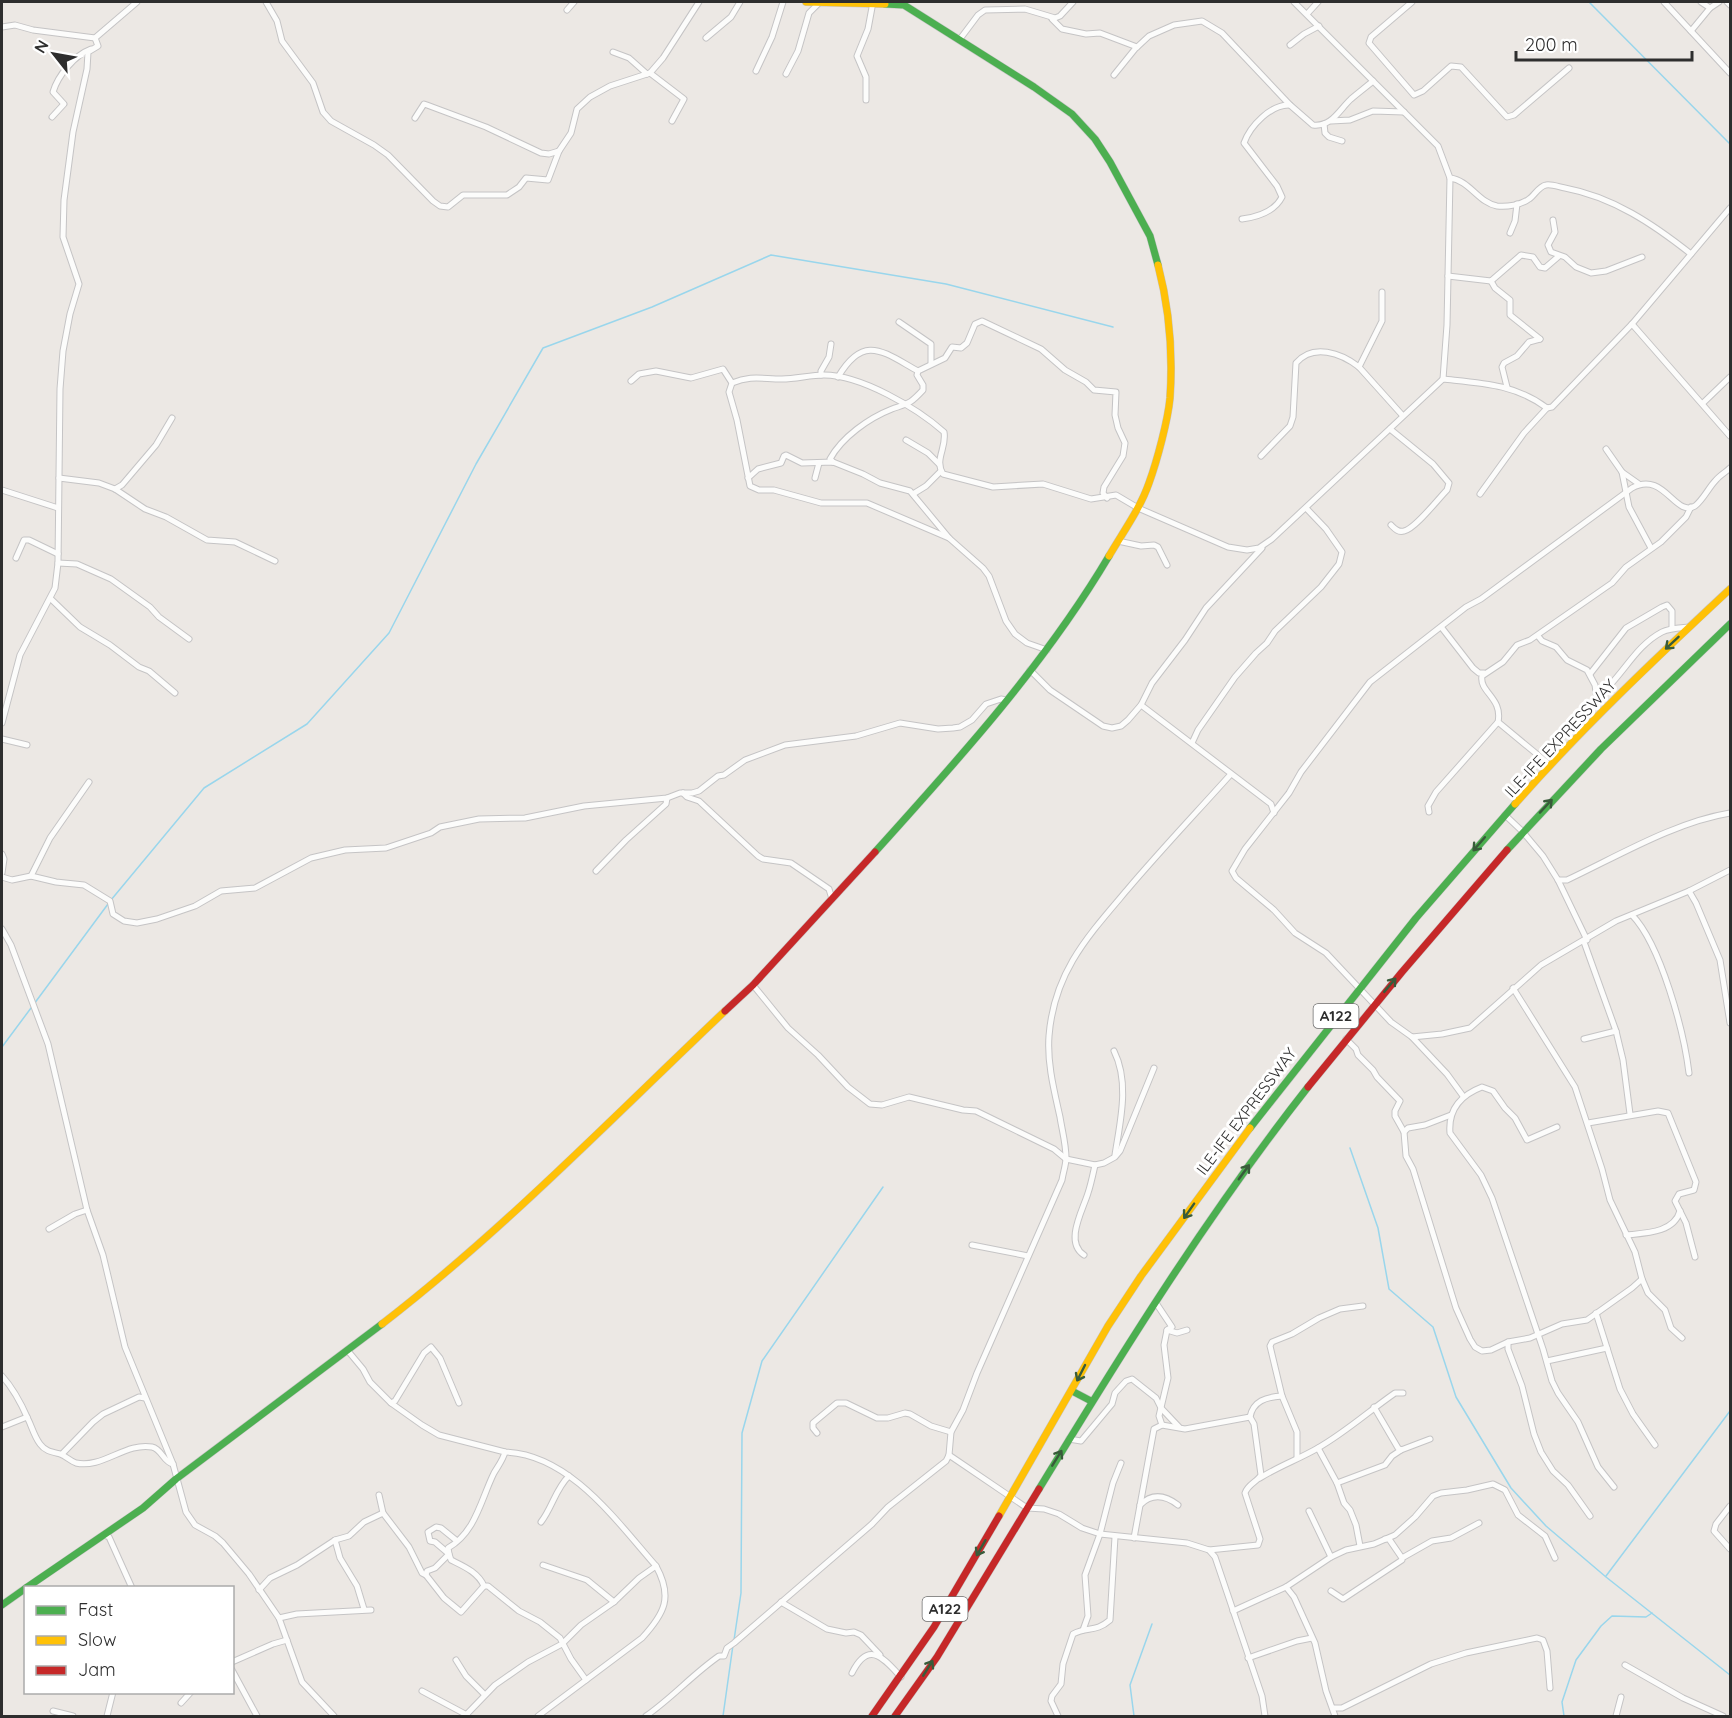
<svg xmlns="http://www.w3.org/2000/svg" width="1732" height="1718" font-family="Quicksand,sans-serif">
<style>
.lines{fill:none;stroke-linecap:round;stroke-linejoin:round}
.stream{stroke:#99d6ec;stroke-width:1.5}
.street-casing{stroke:#c5c4c5;stroke-width:7}
.fast-casing{stroke:#c5c4c5;stroke-width:8}
.slow-casing{stroke:#c5c4c5;stroke-width:8}
.jam-casing{stroke:#c5c4c5;stroke-width:8}
.street{stroke:#fcfcfb;stroke-width:5}
.fast{stroke:#4caf50;stroke-width:7}
.slow{stroke:#ffc107;stroke-width:7}
.jam{stroke:#c62828;stroke-width:7}
.oneway{stroke:#385b3a}
.labels{text-anchor:middle;stroke-width:6;stroke-linejoin:round;paint-order:stroke}
.shield{fill:#fff;stroke:#6d6d6d;stroke-width:1.5}
.shield-label{font-size:15px;font-weight:bold;fill:#2e2e2e}
.street-label{font-size:16px;fill:#2e2e2e;stroke:#fff}
</style>
<rect width="100%" height="100%" fill="#ece8e4"/>
<g class="lines">
<g class="stream">
<polyline points="1589,2 1730,144"/>
<polyline points="111,900 204,788 307,724 389,633 476,464 543,348 652,307 771,255 946,284 1113,327"/>
<polyline points="34,1004 108,904"/>
<polyline points="2,1047 31,1008"/>
<polyline points="1350,1148 1378,1228 1389,1289 1433,1327 1456,1397 1511,1488 1546,1526 1606,1577 1730,1675"/>
<polyline points="1606,1576 1730,1411"/>
<polyline points="734,1640 741,1593 742,1433 762,1361 883,1187"/>
<polyline points="723,1716 733,1645"/>
<polyline points="1134,1716 1130,1685 1152,1624"/>
<polyline points="1564,1716 1562,1702 1576,1660 1601,1626 1612,1616 1646,1617 1652,1613"/>
</g>
<defs>
<g id="street">
<polyline points="266,2 277,21 282,41 313,83 323,112 331,121 374,145 388,155 433,201 440,206 448,207 463,195 507,195 519,187 526,178 548,180 559,151 571,133 577,109 590,97 610,86 650,73 663,58 699,2"/>
<polyline points="1294,2 1438,146 1450,178 1447,325 1443,379"/>
<polyline points="1412,2 1371,37 1369,43 1414,95 1423,91 1451,66 1461,67 1507,117 1514,115 1569,68"/>
<polyline points="1664,2 1730,73"/>
<polyline points="1701,2 1710,8 1719,2"/>
<polyline points="1727,2 1730,5"/>
<polyline points="567,10 574,2"/>
<polyline points="1307,14 1318,2"/>
<polyline points="1052,19 1062,29 1086,34 1100,33 1137,47"/>
<polyline points="2,27 15,25 33,30 95,38"/>
<polyline points="1691,31 1710,8"/>
<polyline points="706,38 731,17 740,2"/>
<polyline points="960,39 978,15 985,10 1025,9 1055,18 1060,16 1073,2"/>
<polyline points="1290,45 1304,34 1319,26"/>
<polyline points="613,52 629,58 647,74"/>
<polyline points="756,71 772,37 783,2"/>
<polyline points="650,73 684,99 672,121"/>
<polyline points="786,74 798,51 809,13 819,3"/>
<path d="M 1114,75 L 1135,49 L 1149,36 L 1174,25 L 1202,21 L 1222,33 L 1290,105 L 1313,125 C 1332,127 1339,110 1351,99 C 1358,93 1366,87 1373,81"/>
<polyline points="866,100 866,77 857,56 868,29 873,2"/>
<path d="M 52,117 L 64,104 L 53,92 C 58,75 75,55 91,49"/>
<polyline points="415,118 424,104 427,105 486,127 541,153 549,154 559,151"/>
<polyline points="1331,121 1350,120 1373,111 1404,112"/>
<polyline points="1324,124 1325,133 1329,137 1342,141"/>
<path d="M 1450,178 C 1469,180 1479,203 1497,206 C 1507,207 1521,205 1529,199 C 1534,196 1539,186 1546,185 C 1552,184 1559,187 1565,188 C 1613,197 1653,224 1691,254"/>
<path d="M 1242,219 C 1257,217 1275,211 1282,197 L 1277,186 L 1244,143 C 1250,126 1271,104 1290,105"/>
<polyline points="1553,220 1555,232 1548,245 1551,252 1565,257 1576,267 1591,273 1606,271 1642,257"/>
<polyline points="1510,233 1515,221 1517,204"/>
<polyline points="1448,276 1491,281 1521,255 1533,257 1540,267 1545,268 1559,256"/>
<polyline points="1491,281 1495,288 1510,300 1510,315 1540,339"/>
<polyline points="899,322 931,344 931,364"/>
<polyline points="1632,324 1730,436"/>
<polyline points="1359,367 1382,321 1382,292"/>
<polyline points="821,375 821,371 829,357 831,344"/>
<path d="M 838,377 C 864,333 883,352 918,371"/>
<polyline points="631,381 639,374 656,371 691,378 723,369 732,383 729,392 737,420 750,486 759,490 774,490 821,503 867,503 949,538"/>
<path d="M 732,383 C 751,375 762,379 782,379 C 796,379 810,375 824,375 C 861,375 917,408 944,432 C 947,448 934,459 943,474 L 993,487 L 1043,484 L 1091,499 L 1116,495 L 1138,508 L 1228,547 L 1247,550 L 1259,548 L 1272,539 L 1443,379 C 1481,383 1515,384 1547,408 L 1552,407 L 1632,324 L 1730,208"/>
<polyline points="1507,387 1502,367 1504,363 1517,356 1529,342 1540,339"/>
<polyline points="1703,403 1730,377"/>
<path d="M 1390,429 L 1433,464 L 1449,483 L 1447,490 C 1438,499 1415,529 1404,531 C 1398,533 1394,528 1391,525"/>
<polyline points="906,440 928,453 939,464"/>
<polyline points="1606,449 1622,472 1629,507 1651,548"/>
<path d="M 1261,456 L 1290,426 L 1293,417 L 1296,363 C 1313,343 1341,353 1359,367 L 1403,416"/>
<path d="M 833,462 L 830,459 C 842,437 869,418 892,409 C 909,403 910,404 923,390 L 923,385 L 917,375 L 918,371 L 945,358 L 952,347 L 961,348 L 967,343 L 975,324 L 982,321 L 1041,349 L 1065,370 L 1086,382 L 1094,390 L 1116,392 L 1115,415 L 1118,428 L 1125,443 L 1123,456 L 1104,487 L 1103,493 L 1107,498"/>
<path d="M 1730,468 C 1726,472 1720,475 1716,480 C 1709,487 1703,500 1695,506 C 1675,518 1664,470 1632,488 L 1481,599 L 1466,607 L 1370,682 L 1301,772 L 1289,793 L 1245,849 L 1232,871 L 1236,878 L 1274,910 L 1295,933 L 1326,953 L 1391,1022 L 1412,1037 L 1442,1034 L 1470,1028 L 1541,965 L 1616,921 L 1689,891 L 1730,870"/>
<polyline points="1622,472 1639,484"/>
<polyline points="59,478 99,483 115,489 145,509 166,517 207,540 235,542 275,561"/>
<polyline points="748,478 758,469 781,463 784,456 786,455 802,463 833,462 863,474 880,483 910,491 949,538 983,568 989,576 1006,621 1015,634 1027,643 1047,650"/>
<polyline points="815,478 819,463"/>
<polyline points="115,489 122,485 156,445 172,418"/>
<polyline points="2,490 58,508"/>
<polyline points="913,494 926,486 941,471"/>
<polyline points="1480,494 1524,433 1547,408"/>
<polyline points="1118,541 1141,546 1154,545 1158,547 1167,565"/>
<polyline points="16,558 24,540 29,540 58,554"/>
<polyline points="58,563 77,564 111,579 150,607 159,617 189,639"/>
<polyline points="51,599 80,627 110,645 139,667 149,671 175,693"/>
<polyline points="1442,628 1473,668 1479,673 1484,673"/>
<polyline points="1538,636 1542,641 1556,647 1567,660 1587,670 1595,685 1597,699"/>
<polyline points="1030,670 1050,690 1103,726 1112,728 1121,726 1128,720 1141,705 1152,683 1185,640 1206,608 1262,548"/>
<polyline points="1590,674 1626,628 1662,607 1667,605 1672,611 1672,628"/>
<polyline points="1141,705 1271,804 1274,813"/>
<polyline points="1498,722 1550,765"/>
<polyline points="2,723 20,655 55,588 58,563 60,389 63,351 70,314 79,284 63,237 64,200 73,132 87,69 88,52 98,46 95,38 137,2"/>
<path d="M 1579,734 C 1579,724 1584,713 1591,705 C 1596,698 1604,691 1610,685 C 1627,667 1639,644 1662,632 C 1670,628 1679,628 1689,627"/>
<polyline points="2,739 27,745"/>
<polyline points="1192,743 1198,730 1235,677 1256,653 1267,643 1275,631 1321,587 1339,564 1342,552 1326,529 1306,508"/>
<polyline points="683,793 687,797 699,801 758,856 763,859 791,863 829,889 832,899"/>
<path d="M 1429,812 L 1428,806 L 1436,792 L 1498,722 C 1503,698 1479,692 1482,676 L 1503,662 L 1517,645 L 1530,640 L 1612,583 L 1626,567 L 1661,542 L 1686,517 L 1691,507"/>
<polyline points="1505,815 1522,831 1543,856 1558,880 1587,940"/>
<polyline points="2,854 4,859 2,873"/>
<polyline points="596,871 626,840 666,804 667,798"/>
<polyline points="31,876 50,838 89,782"/>
<polyline points="2,877 12,880 31,876 56,882 84,885 110,901 113,914 124,921 137,923 157,919 195,906 221,891 255,888 311,858 345,850 386,848 431,833 440,827 479,819 525,818 584,806 667,798 680,793 692,793 699,791 718,776 724,775 745,760 785,745 856,736 900,723 938,729 953,728 960,727 972,720 986,704 1001,699 1006,700"/>
<path d="M 1558,880 L 1567,880 C 1618,856 1675,822 1730,813"/>
<polyline points="1689,891 1696,903 1720,960 1730,1023"/>
<path d="M 1632,915 C 1661,945 1684,1032 1689,1073"/>
<polyline points="2,929 11,945 48,1044 87,1210 103,1255 125,1347 173,1464 186,1512 195,1525 215,1536 223,1543 249,1574 279,1618 302,1682 334,1716"/>
<polyline points="1584,942 1616,1031 1623,1060 1630,1114"/>
<polyline points="753,985 788,1028 818,1055 848,1087 870,1104 882,1105 909,1097 963,1110 976,1111 1054,1149 1066,1159 1095,1165 1104,1163 1115,1157 1120,1151 1154,1068"/>
<polyline points="1513,988 1575,1087 1602,1169 1610,1200 1635,1252 1642,1279 1648,1293 1665,1310 1671,1328 1682,1338"/>
<polyline points="1412,1037 1447,1074 1463,1096"/>
<polyline points="1346,1039 1356,1049 1358,1055 1373,1070 1377,1077 1400,1101 1395,1111 1395,1116 1404,1132 1406,1156 1413,1169 1456,1308 1470,1339 1475,1347 1482,1351 1491,1350 1508,1342 1530,1338 1562,1324 1587,1320 1632,1288 1642,1279"/>
<polyline points="1584,1039 1616,1031"/>
<path d="M 1114,1051 C 1130,1083 1120,1122 1115,1155"/>
<polyline points="1588,1123 1658,1111 1668,1113 1696,1182 1694,1190 1679,1194 1675,1201 1686,1223 1695,1257"/>
<path d="M 1557,1127 L 1527,1140 L 1515,1118 L 1505,1108 L 1493,1091 L 1482,1087 C 1461,1095 1448,1109 1450,1133 L 1481,1175 L 1492,1198 L 1543,1349 L 1552,1381 L 1558,1393 L 1578,1422 L 1598,1467 L 1614,1487"/>
<polyline points="1404,1132 1408,1128 1425,1125 1451,1115"/>
<polyline points="49,1229 75,1214 87,1210"/>
<path d="M 1626,1235 C 1645,1233 1674,1233 1680,1211"/>
<polyline points="972,1245 1028,1256"/>
<path d="M 1084,1255 C 1064,1242 1083,1210 1088,1193 C 1091,1184 1093,1174 1095,1165"/>
<polyline points="1156,1303 1172,1327 1167,1330 1164,1345 1168,1378 1159,1416 1162,1425"/>
<polyline points="1596,1313 1620,1389 1633,1414 1655,1445"/>
<polyline points="1167,1330 1177,1333 1187,1330"/>
<polyline points="1508,1342 1508,1349 1522,1386 1534,1434 1541,1452 1553,1471 1568,1485 1590,1516"/>
<path d="M 348,1351 L 363,1369 L 370,1382 L 391,1403 L 422,1425 L 439,1435 L 505,1452 C 570,1454 617,1522 656,1566 C 673,1597 665,1613 642,1638 L 538,1716"/>
<polyline points="1547,1361 1607,1348"/>
<path d="M 2,1376 C 13,1388 21,1403 28,1419 C 32,1427 34,1436 40,1444 C 45,1451 52,1452 60,1454 C 66,1456 70,1461 76,1463 C 102,1469 126,1442 152,1447 C 162,1449 163,1462 173,1464"/>
<polyline points="391,1403 395,1401 424,1353 431,1347 440,1358 459,1403"/>
<polyline points="1374,1407 1398,1448 1401,1450 1430,1439"/>
<polyline points="2,1427 27,1417"/>
<polyline points="817,1433 813,1428 813,1423 837,1403 846,1403 877,1418 888,1418 905,1413 910,1414 931,1426 951,1432"/>
<polyline points="1069,1439 1081,1441 1112,1404 1115,1393 1126,1381 1132,1379 1156,1398 1161,1408 1179,1427"/>
<polyline points="1318,1448 1337,1483 1344,1503 1350,1510 1356,1525 1360,1546"/>
<polyline points="62,1454 93,1422 103,1414 139,1397 145,1398"/>
<polyline points="949,1455 1027,1508 1044,1509 1059,1514 1082,1528 1100,1534 1187,1543 1209,1550 1215,1557 1262,1696 1265,1716"/>
<polyline points="1297,1457 1297,1432 1282,1396 1270,1346 1272,1342 1292,1334 1319,1318 1340,1309 1363,1306"/>
<path d="M 1260,1478 C 1279,1466 1299,1459 1318,1448 C 1346,1432 1369,1411 1395,1393 L 1403,1393"/>
<polyline points="1337,1483 1385,1465 1392,1456 1401,1450"/>
<polyline points="379,1495 383,1513 409,1547 422,1573 426,1575"/>
<path d="M 1140,1505 C 1152,1493 1165,1495 1178,1505"/>
<polyline points="1730,1506 1716,1524 1714,1531 1730,1549"/>
<polyline points="1309,1511 1331,1557"/>
<path d="M 541,1522 C 552,1508 556,1488 569,1476"/>
<polyline points="104,1535 109,1537 132,1588"/>
<polyline points="1134,1538 1154,1429 1162,1425 1185,1429 1250,1417"/>
<polyline points="1385,1539 1389,1539 1402,1558"/>
<polyline points="335,1540 340,1558 357,1586 364,1609"/>
<path d="M 457,1541 L 441,1528 L 436,1527 L 428,1532 L 430,1541 L 435,1542 L 449,1554 L 451,1560 C 463,1566 478,1572 484,1586 L 488,1586 L 519,1611 L 540,1622 L 560,1638 L 571,1659 L 586,1680"/>
<path d="M 1209,1550 L 1258,1545 L 1260,1539 L 1245,1493 C 1248,1484 1257,1482 1261,1475 L 1254,1424 L 1250,1417 C 1253,1401 1266,1397 1282,1396"/>
<polyline points="543,1565 587,1580 614,1602 639,1578 656,1566"/>
<path d="M 484,1586 L 461,1612 L 444,1598 L 426,1575 L 427,1571 L 435,1568 L 449,1554 L 448,1548 C 476,1532 481,1499 494,1473 C 498,1466 503,1460 505,1452"/>
<polyline points="1286,1587 1294,1597 1315,1643 1326,1691 1335,1716"/>
<polyline points="259,1590 270,1578 297,1565 335,1540 349,1536 364,1522 383,1513"/>
<polyline points="1331,1591 1343,1599 1402,1560 1402,1558 1432,1541 1451,1538 1479,1523"/>
<polyline points="781,1602 827,1629 846,1633 854,1632 861,1635 880,1655"/>
<polyline points="1233,1611 1286,1587 1331,1557 1346,1550 1374,1544 1395,1535 1415,1517 1433,1496 1441,1493 1467,1490 1493,1484 1505,1490 1518,1515 1545,1536 1555,1558"/>
<polyline points="279,1618 297,1614 371,1610"/>
<polyline points="1083,1630 1088,1616 1085,1575 1100,1534 1113,1483 1121,1463"/>
<polyline points="1248,1658 1297,1641 1312,1638"/>
<polyline points="456,1660 466,1676 484,1694"/>
<polyline points="232,1662 273,1644 287,1640"/>
<polyline points="1625,1665 1683,1698 1723,1716"/>
<polyline points="232,1670 257,1716"/>
<path d="M 852,1673 C 869,1639 884,1659 901,1677"/>
<polyline points="422,1691 467,1715"/>
<polyline points="181,1703 191,1692"/>
<polyline points="1333,1708 1342,1708 1431,1664 1466,1653 1537,1638 1543,1640 1547,1651 1550,1688"/>
<polyline points="53,1711 73,1716"/>
<polyline points="466,1715 495,1685 528,1662 562,1644 581,1625 614,1602"/>
<polyline points="107,1716 113,1692"/>
<path d="M 646,1716 C 672,1698 693,1674 719,1656 L 724,1656 L 727,1648 L 734,1643 L 872,1524 L 888,1507 L 946,1461 L 949,1455 L 951,1432 L 963,1410 L 977,1373 L 1062,1180 C 1063,1173 1066,1165 1066,1158 C 1066,1144 1062,1130 1060,1117 C 1054,1090 1047,1063 1049,1036 C 1054,972 1088,936 1127,890 C 1160,851 1196,813 1231,774"/>
<path d="M 1058,1716 L 1051,1701 L 1052,1696 L 1061,1684 L 1063,1664 L 1073,1634 C 1088,1626 1095,1633 1110,1620 L 1115,1537"/>
<polyline points="1616,1716 1621,1697"/>
</g>
<g id="fast">
<polyline points="885,4 904,5 1034,87 1072,114 1095,139 1110,162 1150,236 1158,265"/>
<polyline points="1507,850 1601,749 1730,624"/>
<path d="M 875,852 C 959,759 1045,664 1109,556"/>
<polyline points="1250,1128 1416,918 1515,804"/>
<polyline points="1072,1391 1091,1401"/>
<path d="M 1039,1489 C 1123,1351 1208,1214 1308,1087"/>
<polyline points="26,1588 143,1508 176,1479 382,1324"/>
<polyline points="2,1605 26,1588"/>
</g>
<g id="slow">
<polyline points="806,2 885,4"/>
<path d="M 1109,556 C 1123,532 1140,509 1149,483 C 1157,461 1168,420 1170,398 C 1173,354 1169,307 1158,265"/>
<path d="M 1515,804 C 1582,728 1656,658 1730,589"/>
<path d="M 382,1324 C 505,1229 613,1117 725,1011"/>
<polyline points="999,1516 1108,1326 1141,1276 1250,1128"/>
</g>
<g id="jam">
<polyline points="725,1011 753,985 875,852"/>
<polyline points="1308,1087 1402,972 1507,850"/>
<polyline points="872,1716 934,1627 999,1516"/>
<polyline points="895,1716 937,1657 1039,1489"/>
</g>
</defs>
<use href="#street" class="street-casing"/>
<use href="#fast" class="fast-casing"/>
<use href="#slow" class="slow-casing"/>
<use href="#jam" class="jam-casing"/>
<use href="#street" class="street"/>
<use href="#fast" class="fast"/>
<use href="#slow" class="slow"/>
<use href="#jam" class="jam"/>
</g>
<defs><path id="oneway-shaft" d="M-6 0H5M1.5-3L5.5 0L1.5 3" fill="none" stroke-width="1.6" stroke-linecap="round" stroke-linejoin="round" transform="scale(1.5)"/></defs>
<g class="oneway">
<use href="#oneway-shaft" transform="translate(1672 643) rotate(137)"/>
<use href="#oneway-shaft" transform="translate(1546 806) rotate(-47)"/>
<use href="#oneway-shaft" transform="translate(1479 844) rotate(131)"/>
<use href="#oneway-shaft" transform="translate(1390 985) rotate(-50)"/>
<use href="#oneway-shaft" transform="translate(1244 1172) rotate(-54)"/>
<use href="#oneway-shaft" transform="translate(1189 1211) rotate(125)"/>
<use href="#oneway-shaft" transform="translate(1081 1373) rotate(117)"/>
<use href="#oneway-shaft" transform="translate(1057 1458) rotate(-58)"/>
<use href="#oneway-shaft" transform="translate(981 1548) rotate(120)"/>
<use href="#oneway-shaft" transform="translate(928 1668) rotate(-58)"/>
</g>
<g class="labels">
<g class="shield">
<rect x="1313.5" y="1004" width="45" height="24" rx="4.5"/>
<rect x="922.5" y="1597" width="45" height="24" rx="4.5"/>
</g>
<g class="shield-label">
<text x="1336" y="1021">A122</text>
<text x="945" y="1614">A122</text>
</g>
<g class="street-label">
<text transform="translate(1560 738) rotate(-47)" y="6">ILE-IFE EXPRESSWAY</text>
<text transform="translate(1246 1111) rotate(-53)" y="6">ILE-IFE EXPRESSWAY</text>
</g>
</g>
<rect width="1732" height="1718" fill="none" stroke="#2e2e2e" stroke-width="6"/>
<rect x="24" y="1586" width="210" height="108" fill="#ffffff" stroke="#ababab" stroke-width="1.5"/>
<rect x="36" y="1606" width="30" height="9" fill="#4caf50" stroke="#ababab" stroke-width="1.5"/>
<text x="78" y="1616" font-size="18" fill="#2e2e2e">Fast</text>
<rect x="36" y="1636" width="30" height="9" fill="#ffc107" stroke="#ababab" stroke-width="1.5"/>
<text x="78" y="1646" font-size="18" fill="#2e2e2e">Slow</text>
<rect x="36" y="1666" width="30" height="9" fill="#c62828" stroke="#ababab" stroke-width="1.5"/>
<text x="78" y="1676" font-size="18" fill="#2e2e2e">Jam</text>
<g transform="translate(54 54) rotate(301)" stroke="#ffffff" stroke-width="4.5" paint-order="stroke">
<path d="M0-4.5L10 22L0 15L-10 22Z" fill="#2e2e2e"/>
<text y="-9" font-size="16" font-weight="bold" text-anchor="middle" fill="#2e2e2e">N</text>
</g>
<path d="M1516 51v9h176v-9" fill="none" stroke="#2e2e2e" stroke-width="3"/>
<text x="1525" y="51" font-size="18" fill="#2e2e2e" stroke="#ffffff" stroke-width="4.5" paint-order="stroke">200 m</text>
</svg>
